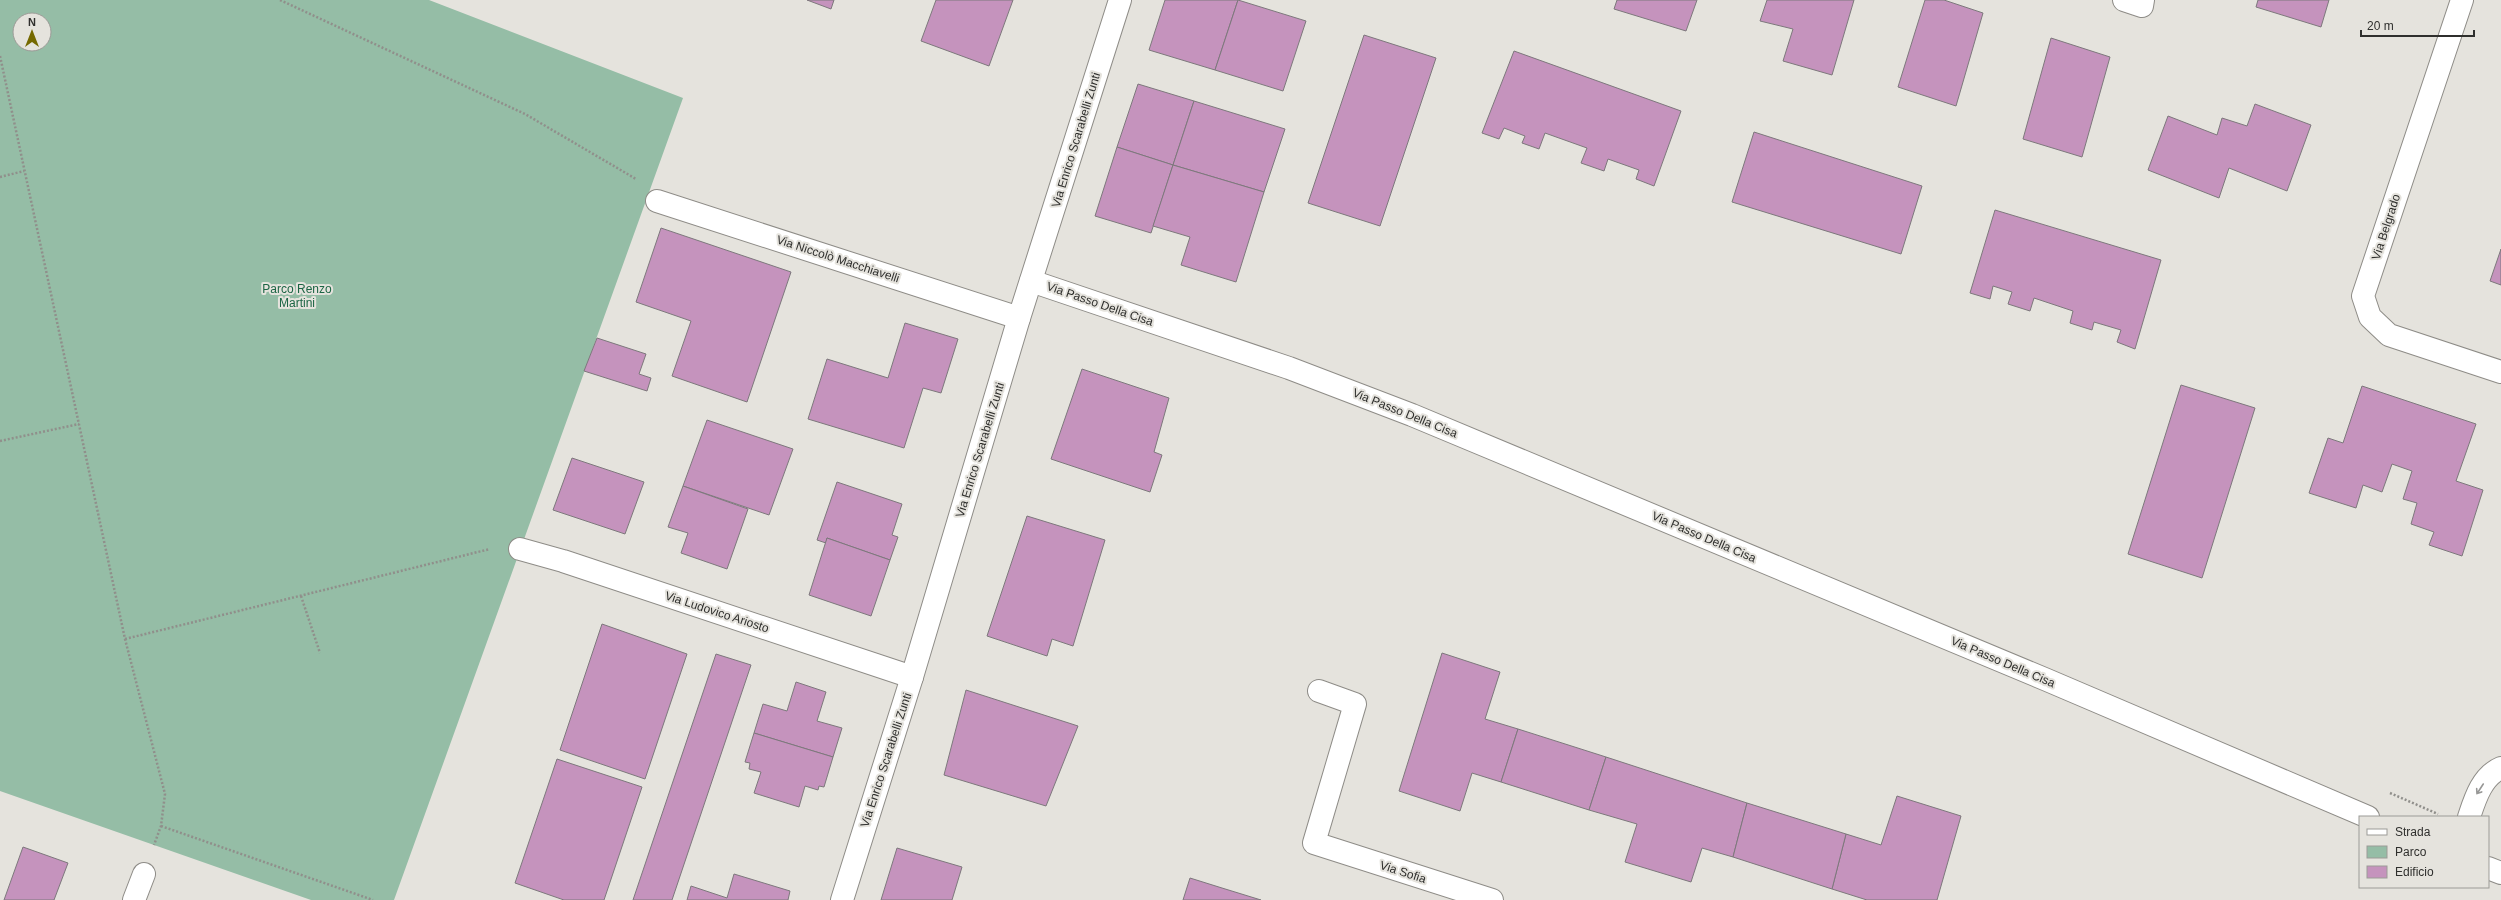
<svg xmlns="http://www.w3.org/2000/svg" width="2501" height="900" font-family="Helvetica,sans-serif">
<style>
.green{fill:#95bda6;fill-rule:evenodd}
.building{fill:#c593bd;stroke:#7d787c}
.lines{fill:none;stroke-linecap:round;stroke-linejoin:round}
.minor-casing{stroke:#8e8c87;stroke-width:24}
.path{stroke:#908f8b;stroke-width:2.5;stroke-dasharray:2 2;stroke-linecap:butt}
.minor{stroke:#fff;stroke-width:22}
.oneway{stroke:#979796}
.labels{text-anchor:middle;stroke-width:4;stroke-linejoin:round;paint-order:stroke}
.street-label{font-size:12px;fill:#2f2f2d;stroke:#e5e3dd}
.park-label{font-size:12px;fill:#1c6544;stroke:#e5e3dd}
</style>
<rect width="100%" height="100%" fill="#e5e3dd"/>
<path class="green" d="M 0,0 L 429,0 L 683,98 L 394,900 L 311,900 L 0,791 ZM 20,20 L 44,20 L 44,44 L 20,44 Z"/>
<g class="building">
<polygon points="807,0 834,0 831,9"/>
<polygon points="936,0 1013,0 989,66 921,41"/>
<polygon points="1165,0 1238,0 1215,70 1149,50"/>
<polygon points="1238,0 1306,21 1283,91 1215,70"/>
<polygon points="1617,0 1697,0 1686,31 1614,9"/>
<polygon points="1767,0 1854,0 1832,75 1783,61 1793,29 1760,21"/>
<polygon points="1925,0 1944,0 1983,13 1956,106 1898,87"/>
<polygon points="2258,0 2329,0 2321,27 2256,7"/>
<polygon points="1364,35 1436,58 1380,226 1308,203"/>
<polygon points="2051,38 2110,57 2082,157 2023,139"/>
<polygon points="1514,51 1681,111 1654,186 1636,179 1639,170 1608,159 1604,171 1581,163 1587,148 1545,133 1539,149 1522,143 1525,136 1504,128 1499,139 1482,133"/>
<polygon points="1138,84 1194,101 1173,165 1117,147"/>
<polygon points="1194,101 1285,129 1264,192 1173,165"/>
<polygon points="2255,104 2311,125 2287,191 2229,168 2219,198 2148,170 2168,116 2217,135 2222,118 2247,126"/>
<polygon points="1754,132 1922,186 1901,254 1732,202"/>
<polygon points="1117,147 1173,165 1151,233 1095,216"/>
<polygon points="1173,165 1264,192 1236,282 1181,265 1190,237 1153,226"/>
<polygon points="1995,210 2161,260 2135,349 2117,342 2121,330 2094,322 2092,330 2070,323 2073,311 2034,298 2030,311 2008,304 2012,292 1993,286 1990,299 1970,293"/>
<polygon points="661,228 791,272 747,402 672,376 691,321 636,302"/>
<polygon points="2501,249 2501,285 2490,281"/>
<polygon points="905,323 958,339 941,393 923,388 904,448 808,419 827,359 888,378"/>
<polygon points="597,338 646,354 639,374 651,378 647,391 584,371"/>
<polygon points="1082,369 1169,398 1154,452 1162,455 1150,492 1051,459"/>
<polygon points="2181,385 2255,408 2202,578 2128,554"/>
<polygon points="2362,386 2476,424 2456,481 2483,490 2462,556 2429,545 2434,532 2411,524 2417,503 2403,499 2412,471 2392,464 2382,492 2363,485 2356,508 2309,493 2328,438 2343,443"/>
<polygon points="707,420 793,449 769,515 683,486"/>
<polygon points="572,458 644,482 625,534 553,510"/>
<polygon points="837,482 902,504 892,535 898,537 890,560 827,538 826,543 817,540"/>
<polygon points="683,486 748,509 727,569 681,553 688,533 668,527"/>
<polygon points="1027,516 1105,540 1073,646 1052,639 1047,656 987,636"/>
<polygon points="827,538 890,560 871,616 809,595"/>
<polygon points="602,624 687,654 645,779 560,750"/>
<polygon points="1442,653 1500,672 1485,719 1518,729 1501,782 1472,773 1460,811 1399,791"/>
<polygon points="716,654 751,665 672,900 633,900"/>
<polygon points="796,682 826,692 817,721 842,728 833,757 754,733 763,704 787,711"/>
<polygon points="966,690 1078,726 1046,806 944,775"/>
<polygon points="1518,729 1606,757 1589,810 1501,782"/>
<polygon points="754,733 833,757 824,787 819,786 818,790 805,786 799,807 754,793 761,772 749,769 750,763 745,762"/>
<polygon points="1606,757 1747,803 1733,857 1702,848 1691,882 1625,862 1637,824 1589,810"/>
<polygon points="557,759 642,787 604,900 564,900 515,883"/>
<polygon points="1897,796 1961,816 1937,900 1867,900 1832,889 1846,834 1881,845"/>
<polygon points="1747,803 1846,834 1832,889 1733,857"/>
<polygon points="23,847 68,863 54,900 4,900"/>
<polygon points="897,848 962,867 952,900 881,900"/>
<polygon points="734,874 790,891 788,900 687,900 691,886 727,898"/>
<polygon points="1190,878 1222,888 1261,900 1183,900"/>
</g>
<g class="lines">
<defs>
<g id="minor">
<polyline points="2124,0 2142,6 2143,0"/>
<polyline points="2462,0 2363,296 2370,317 2389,335 2501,372"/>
<polyline points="657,201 1019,318"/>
<polyline points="1031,281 1289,368 1412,415 2047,680 2368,817"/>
<polyline points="520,549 563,561 912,677"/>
<polyline points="1319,691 1355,704 1314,843 1492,900"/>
<path d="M 2469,817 C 2475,799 2482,776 2501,768"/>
<polyline points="2488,868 2501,873"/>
<polyline points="134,900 144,874"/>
<polyline points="842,900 912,677 1019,318 1120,0"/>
</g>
</defs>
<use href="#minor" class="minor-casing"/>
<g class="path">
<polyline points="280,0 525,114 636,179"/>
<polyline points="0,56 125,639 165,794 161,826 154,845"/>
<polyline points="0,177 24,171"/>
<polyline points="0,441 79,424"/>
<polyline points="301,596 320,653"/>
<polyline points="125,639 490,549"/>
<polyline points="2390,793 2438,814"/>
<polyline points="161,826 373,900"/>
</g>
<use href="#minor" class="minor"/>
</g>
<defs><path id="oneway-shaft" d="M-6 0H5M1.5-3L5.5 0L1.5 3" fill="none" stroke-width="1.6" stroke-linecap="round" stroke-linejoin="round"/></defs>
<use class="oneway" href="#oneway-shaft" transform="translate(2480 789) rotate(123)"/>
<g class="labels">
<g class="street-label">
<text transform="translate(1076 140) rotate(-73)" y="4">Via Enrico Scarabelli Zunti</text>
<text transform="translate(2386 227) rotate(-72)" y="4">Via Belgrado</text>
<text transform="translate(838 259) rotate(18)" y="4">Via Niccolò Macchiavelli</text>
<text transform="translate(1100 304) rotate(19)" y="4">Via Passo Della Cisa</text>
<text transform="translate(1405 413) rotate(22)" y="4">Via Passo Della Cisa</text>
<text transform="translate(980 450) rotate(-73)" y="4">Via Enrico Scarabelli Zunti</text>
<text transform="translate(1704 537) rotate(23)" y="4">Via Passo Della Cisa</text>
<text transform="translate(717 612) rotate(18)" y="4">Via Ludovico Ariosto</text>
<text transform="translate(2003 662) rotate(23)" y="4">Via Passo Della Cisa</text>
<text transform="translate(886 760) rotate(-72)" y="4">Via Enrico Scarabelli Zunti</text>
<text transform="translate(1403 872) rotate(18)" y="4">Via Sofia</text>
</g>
<g class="park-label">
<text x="297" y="293">Parco Renzo<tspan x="297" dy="14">Martini</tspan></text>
</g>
</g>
<rect x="2359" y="816" width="130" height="72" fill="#e5e3dd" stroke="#9c9b97"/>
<rect x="2367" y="829" width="20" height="6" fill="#ffffff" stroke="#9c9b97"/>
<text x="2395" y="836" font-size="12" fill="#2f2f2d">Strada</text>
<rect x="2367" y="846" width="20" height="12" fill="#95bda6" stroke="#9c9b97"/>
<text x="2395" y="856" font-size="12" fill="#2f2f2d">Parco</text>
<rect x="2367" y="866" width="20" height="12" fill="#c593bd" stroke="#9c9b97"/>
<text x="2395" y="876" font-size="12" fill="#2f2f2d">Edificio</text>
<g transform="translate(32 32)"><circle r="19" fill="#e5e3dd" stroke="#9c9b97"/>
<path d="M0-3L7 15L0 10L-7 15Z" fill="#756900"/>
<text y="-6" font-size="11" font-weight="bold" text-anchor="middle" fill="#2f2f2d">N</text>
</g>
<path d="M2361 30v6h113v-6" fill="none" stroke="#2f2f2d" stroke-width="2"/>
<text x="2367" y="30" font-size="12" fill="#2f2f2d" stroke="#e5e3dd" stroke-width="3" paint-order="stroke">20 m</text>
</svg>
